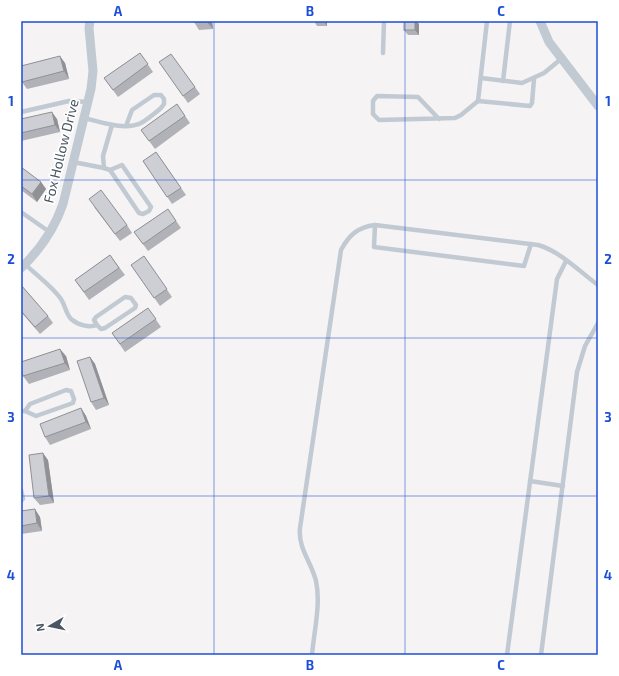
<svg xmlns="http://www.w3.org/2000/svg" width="619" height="676" font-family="'Exo 2',sans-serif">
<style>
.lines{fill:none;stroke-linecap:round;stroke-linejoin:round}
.service{stroke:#c1cad2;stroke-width:4.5}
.minor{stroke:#c1cad2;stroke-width:9}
.wall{fill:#b0b2b7}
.shaded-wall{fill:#909195}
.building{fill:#cdcfd5;stroke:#909195}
.grid{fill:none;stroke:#1d4ed8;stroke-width:1;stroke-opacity:0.55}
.labels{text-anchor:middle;stroke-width:3.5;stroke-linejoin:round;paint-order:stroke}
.street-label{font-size:14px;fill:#4a5661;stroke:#fff}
.neatline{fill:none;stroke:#1d4ed8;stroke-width:1.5}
.grid-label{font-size:13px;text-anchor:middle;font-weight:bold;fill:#1d4ed8}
</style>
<rect width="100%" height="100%" fill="#f5f3f3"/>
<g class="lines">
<g class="service">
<polyline points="383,53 384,21"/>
<polyline points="481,78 522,83 544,73 561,59"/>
<polyline points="503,81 510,21"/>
<polyline points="478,101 530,106 532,103 534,79"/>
<polyline points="21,112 69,101 89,102"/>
<path d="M 84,118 C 101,122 125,131 141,123 C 148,119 155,113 161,108 L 164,104 L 164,99 L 161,95 L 154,95 L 132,110 L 126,126"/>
<polyline points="439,119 418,97 377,96 373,101 373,114 379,120 455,118 461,115 478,101 487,21"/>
<polyline points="73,162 104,168"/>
<polyline points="110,170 122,165 151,207 149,211 143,214 139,213 110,170 104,168 103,156 112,125"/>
<polyline points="21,212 51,233"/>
<polyline points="375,225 374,247 524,266 531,244"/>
<path d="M 25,264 C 36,275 52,286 61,299 C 65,305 66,314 71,319 C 78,325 89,328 97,325 L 101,329 L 105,328 L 135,308 L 136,305 L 131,298 L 125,297 L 96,317 L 94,320 L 97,325"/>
<polyline points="21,411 25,411 36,416 73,403 74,399 71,391 66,390 30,404 25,411"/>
<polyline points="530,481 563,486"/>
<polyline points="21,490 23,499 21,501"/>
<path d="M 312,655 C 314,631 321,604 316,581 C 311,561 298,549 300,528 L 341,250 C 349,235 358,227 375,225 L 538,245 C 560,251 580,272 598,285"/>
<polyline points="507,655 557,279 566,261"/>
<polyline points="541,655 577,372 585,346 598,323"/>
</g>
<g class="minor">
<polyline points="540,21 549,42 598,106"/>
<path d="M 21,268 C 41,249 54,230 63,204 L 91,89 L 93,71 L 89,28 L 90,21"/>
</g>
</g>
<g class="wall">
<polygon points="194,21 212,21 213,29 199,30 194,22"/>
<polygon points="241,21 254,21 242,22"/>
<polygon points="314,21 327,21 327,26 317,26"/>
<polygon points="404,21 416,21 419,24 419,35 408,35 404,30"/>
<polygon points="140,53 153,72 118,97 104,78"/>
<polygon points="171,54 200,94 188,103 159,62"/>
<polygon points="65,63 69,79 27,89 22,82"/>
<polygon points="177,104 190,123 155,149 141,130"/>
<polygon points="21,119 57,119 60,132 21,141"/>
<polygon points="156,152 186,195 172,204 143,161"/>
<polygon points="21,167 41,182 46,189 37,202 21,190"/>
<polygon points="94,207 127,225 132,233 120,241"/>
<polygon points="168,209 181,228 148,251 134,232"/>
<polygon points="110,255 125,275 89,300 75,280"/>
<polygon points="144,256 172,297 160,306 131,265"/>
<polygon points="21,285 48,316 53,323 40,334 21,312"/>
<polygon points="148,308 161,327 125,352 112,333"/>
<polygon points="66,356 70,370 29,384 23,376"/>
<polygon points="90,357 95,364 109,405 96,410 91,402"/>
<polygon points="81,408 86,416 91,429 50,445 45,437"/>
<polygon points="48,460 54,503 40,505 34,498"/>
<polygon points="21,511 40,517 42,531 21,534"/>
</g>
<g class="shaded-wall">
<polygon points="207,21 212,21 213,29 207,22"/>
<polygon points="324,21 327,21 327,26"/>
<polygon points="415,21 416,21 419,24 419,35 415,30"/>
<polygon points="60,56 65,63 69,79 64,71"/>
<polygon points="52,112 57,119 60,132 55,125"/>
<polygon points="41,182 46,189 37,202 32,194"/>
<polygon points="60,349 66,356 70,370 65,363"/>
<polygon points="90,357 95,364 109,405 104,398"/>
<polygon points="81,408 86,416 91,429 86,422"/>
<polygon points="43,453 48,460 54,503 49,496"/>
<polygon points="35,509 40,517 42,531 37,523"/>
</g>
<g class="building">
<rect x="194" y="21" width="13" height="1"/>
<rect x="404" y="21" width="11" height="9"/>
<polygon points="140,53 148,64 113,90 104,78"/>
<polygon points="171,54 195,87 183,96 159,62"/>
<polygon points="60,56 64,71 22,82 21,77 21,66"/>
<polygon points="177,104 185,116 149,141 141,130"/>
<polygon points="52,112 55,125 21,133 21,119"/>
<polygon points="156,152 181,188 167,197 143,161"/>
<polygon points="21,167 41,182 32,194 21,186"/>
<polygon points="101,190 127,225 115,234 89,199"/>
<polygon points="168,209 176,221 143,244 134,232"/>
<polygon points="110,255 119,268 84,292 75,280"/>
<polygon points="144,256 167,289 154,298 131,265"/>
<polygon points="21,285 48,316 35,327 21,311"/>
<polygon points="148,308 156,319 120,344 112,333"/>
<polygon points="60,349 65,363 23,376 21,369 21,362"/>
<polygon points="90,357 104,398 91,402 77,361"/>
<polygon points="81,408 86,422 45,437 40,424"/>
<polygon points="43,453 49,496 34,498 29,455"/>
<polygon points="35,509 37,523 21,526 21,511"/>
</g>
<path class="grid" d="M 214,21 L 214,655M 405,21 L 405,655M 21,180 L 598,180M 21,338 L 598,338M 21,496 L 598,496"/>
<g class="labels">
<g class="street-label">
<text transform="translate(61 151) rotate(-76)" y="5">Fox Hollow Drive</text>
</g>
</g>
<rect width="619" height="676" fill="none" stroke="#ffffff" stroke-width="44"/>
<g transform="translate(50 626) rotate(261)" stroke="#ffffff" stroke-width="3" paint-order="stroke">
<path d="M0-3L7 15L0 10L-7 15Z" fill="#4a5661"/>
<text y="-6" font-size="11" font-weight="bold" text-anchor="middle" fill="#4a5661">N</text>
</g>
<rect x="22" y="22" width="575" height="632" class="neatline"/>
<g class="grid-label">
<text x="118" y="16">A</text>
<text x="310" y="16">B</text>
<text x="501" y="16">C</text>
<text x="11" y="106">1</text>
<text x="608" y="106">1</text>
<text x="11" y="264">2</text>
<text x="608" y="264">2</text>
<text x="11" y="422">3</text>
<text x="608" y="422">3</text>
<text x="11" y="580">4</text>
<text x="608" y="580">4</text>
<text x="118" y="670">A</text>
<text x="310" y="670">B</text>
<text x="501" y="670">C</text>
</g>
</svg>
